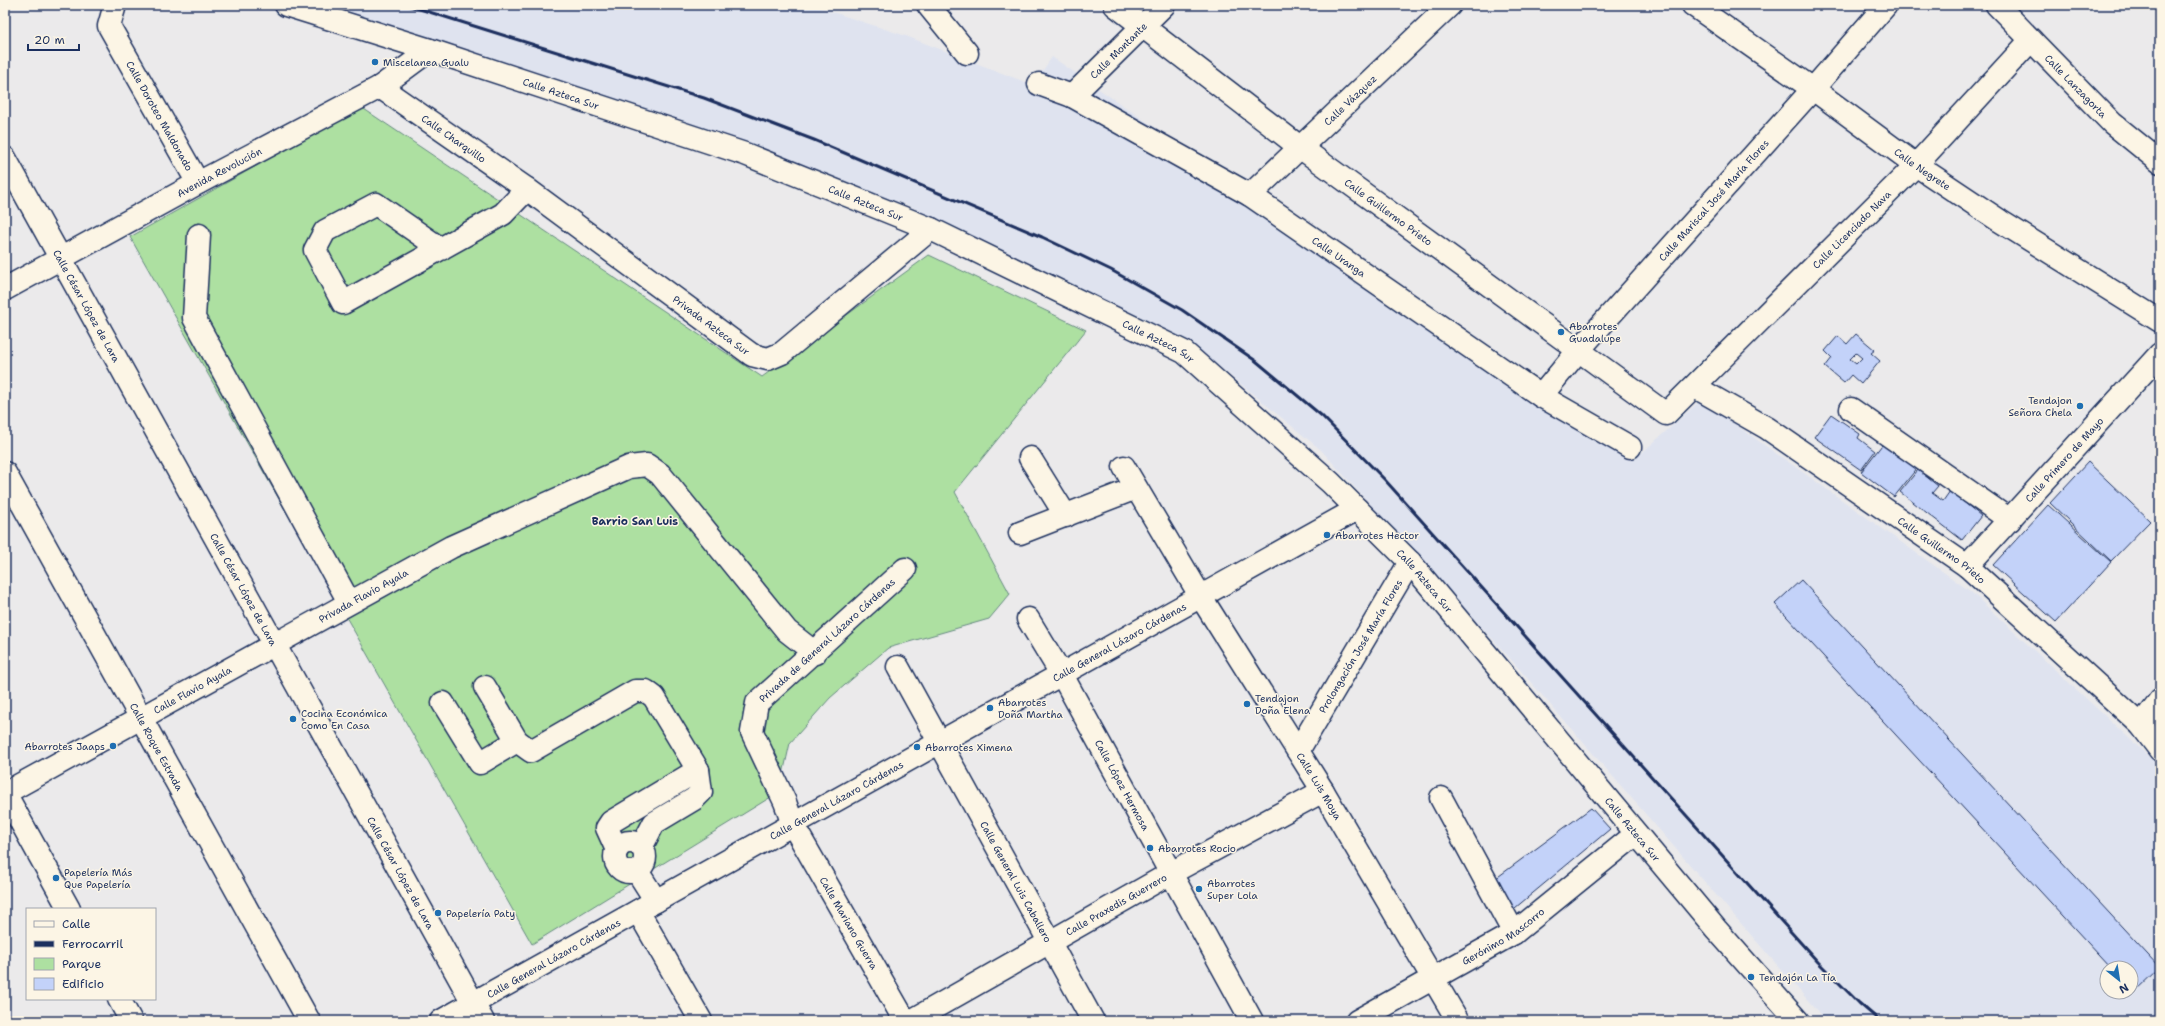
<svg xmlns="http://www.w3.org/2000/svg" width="2165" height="1026" font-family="'Shantell Sans',sans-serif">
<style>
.built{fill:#dfe3ef;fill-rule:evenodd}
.green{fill:#ade0a1;stroke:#648880}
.building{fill:#c3d2f9;stroke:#1b2f5e;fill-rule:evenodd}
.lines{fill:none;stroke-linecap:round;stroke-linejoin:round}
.minor-casing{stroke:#1b2f5e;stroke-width:25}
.minor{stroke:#fcf5e5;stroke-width:22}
.rail{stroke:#1b2f5e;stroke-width:3}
.poi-dot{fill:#1f6fb2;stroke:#fcf5e5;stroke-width:1.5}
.labels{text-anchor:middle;stroke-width:3;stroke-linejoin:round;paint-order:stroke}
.street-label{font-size:10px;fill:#1b2f5e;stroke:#fcf5e5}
.poi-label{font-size:10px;fill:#1b2f5e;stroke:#fcf5e5;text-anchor:start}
.neighbourhood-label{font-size:11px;font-weight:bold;fill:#1b2f5e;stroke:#fcf5e5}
</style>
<rect width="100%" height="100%" fill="#ebeaeb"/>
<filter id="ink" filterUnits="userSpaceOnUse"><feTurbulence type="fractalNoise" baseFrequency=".025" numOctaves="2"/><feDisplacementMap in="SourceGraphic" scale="8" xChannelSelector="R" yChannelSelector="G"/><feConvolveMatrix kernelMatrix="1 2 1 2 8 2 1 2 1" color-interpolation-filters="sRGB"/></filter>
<g filter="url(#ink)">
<path class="built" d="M 307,5 L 811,5 L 906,36 L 1033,85 L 1052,57 L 1243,188 L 1544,406 L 1635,459 L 1701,400 L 1970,591 L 2160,767 L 2160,1021 L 1826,1021 L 1507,655 L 1321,450 L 1198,349 L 910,206 ZM 2107,968 L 2131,968 L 2131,992 L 2107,992 Z"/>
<polygon class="green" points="361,107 762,377 929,255 1086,330 955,492 1010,594 989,619 888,648 830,698 790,743 779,792 532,944 130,237"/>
<g class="building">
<path d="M 1856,334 L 1875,350 L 1871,353 L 1880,361 L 1861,384 L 1851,375 L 1844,383 L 1825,367 L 1832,358 L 1825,351 L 1838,336 L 1847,344 ZM 1856,353 L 1862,358 L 1856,364 L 1850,359 Z"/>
<polygon points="1831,414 1860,434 1858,438 1875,451 1861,470 1814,437"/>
<polygon points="1885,441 1918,467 1894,497 1861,472"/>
<polygon points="2088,462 2150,521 2111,561 2050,503"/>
<polygon points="1918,470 1938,486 1932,493 1943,501 1950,491 1981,516 1962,540 1900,492"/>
<polygon points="2048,505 2111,562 2056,622 1993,565"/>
<polygon points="1801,580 2160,968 2134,993 2131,990 2131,968 2111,968 1775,604"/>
<polygon points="1591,808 1610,829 1509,913 1491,882"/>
</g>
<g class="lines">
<defs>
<g id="minor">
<path id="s1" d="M 115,5 L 109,26 L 198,183"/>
<path id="s2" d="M 286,5 L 430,50 L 745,154 L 931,229 L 1184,352 L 1331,483 L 1410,562 L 1716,929 L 1798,1021"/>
<polyline points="928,5 967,53"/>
<path id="s3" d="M 1115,5 L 1301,148 L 1666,414 L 1916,165 L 2031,40"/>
<path id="s4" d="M 1693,5 L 1813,89 L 1916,165 L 2000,221 L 2160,321"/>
<path id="s5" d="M 1997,5 L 2112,123 L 2160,162"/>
<path id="s6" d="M 1039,84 L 1072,96 L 1250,195 L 1541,396 L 1630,447"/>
<path id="s7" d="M 380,87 L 527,189 L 752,355 L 768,359 L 782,353 L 931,229"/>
<path id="s8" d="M 1072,96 L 1164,5"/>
<path id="s9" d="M 5,158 L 483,1021"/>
<path id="s10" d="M 1250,195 L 1450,5"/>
<polyline points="199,235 194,318 349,602"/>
<polyline points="441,249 376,204 325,231 315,250 343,303 503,214 527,189"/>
<path id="s11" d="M 5,289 L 198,183 L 380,87 L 430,50"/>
<path id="s12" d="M 1695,387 L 1767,428 L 1967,566 L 2141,725 L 2160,750"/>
<path id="s13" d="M 1541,396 L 1578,351 L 1813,89 L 1886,5"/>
<polyline points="1851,409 2010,520"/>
<polyline points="1030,458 1066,516"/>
<path id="s14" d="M 1124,467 L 1201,597 L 1323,791 L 1458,1021"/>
<path id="s15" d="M 5,473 L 309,1021"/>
<polyline points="1020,533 1136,488"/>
<path id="s16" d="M 1967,566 L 2160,354"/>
<path id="s17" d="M 1028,619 L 1062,675 L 1252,1021"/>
<path id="s18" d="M 898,667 L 1093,1021"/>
<polyline points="485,687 517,741 531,751 635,691 646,691 654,697 698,770 701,792 694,799 654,823 642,846"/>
<polyline points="443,703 480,763 517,741"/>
<polyline points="2141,725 2160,700"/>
<path id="s19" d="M 1298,751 L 1410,562"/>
<path id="s20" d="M 5,793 L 451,547 L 629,467 L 647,465 L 660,474 L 787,631 L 815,653"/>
<polyline points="5,793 69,909"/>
<polyline points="1441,798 1514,933"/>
<circle cx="630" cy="857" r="15"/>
<polyline points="617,850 607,828 611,822 698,770"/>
<polyline points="637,871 656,901"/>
<polyline points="638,911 701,1021"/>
<polyline points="119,999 131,1021"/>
<path id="s21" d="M 441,1021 L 1357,509"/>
<path id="s22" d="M 905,1021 L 793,825 L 785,802 L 752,732 L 757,703 L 905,569"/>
<path id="s23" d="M 911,1021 L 1171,873 L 1323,791"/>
<path id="s24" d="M 1357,1021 L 1514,933 L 1636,834"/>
</g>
</defs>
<use href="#minor" class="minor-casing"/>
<use href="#minor" class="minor"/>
<polyline class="rail" points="407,5 704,98 814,140 1042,237 1111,270 1182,310 1256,361 1322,416 1385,480 1818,962 1859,1003 1880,1021"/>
</g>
</g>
<g class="poi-dot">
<circle cx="375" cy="62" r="4"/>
<circle cx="1561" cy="332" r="4"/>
<circle cx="2080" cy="406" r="4"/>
<circle cx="1327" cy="535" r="4"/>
<circle cx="1247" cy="704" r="4"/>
<circle cx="990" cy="708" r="4"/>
<circle cx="293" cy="719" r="4"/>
<circle cx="113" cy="746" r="4"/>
<circle cx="917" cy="747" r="4"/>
<circle cx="1150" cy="848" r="4"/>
<circle cx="56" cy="878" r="4"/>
<circle cx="1199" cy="889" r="4"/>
<circle cx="438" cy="913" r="4"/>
<circle cx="1751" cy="977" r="4"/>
</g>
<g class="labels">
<g class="street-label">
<text dy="4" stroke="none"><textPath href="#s8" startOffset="65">Calle Montante</textPath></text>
<text dy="4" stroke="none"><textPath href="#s5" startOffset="113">Calle Lanzagorta</textPath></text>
<text dy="4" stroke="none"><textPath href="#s2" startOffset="289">Calle Azteca Sur</textPath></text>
<text dy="4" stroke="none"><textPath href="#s10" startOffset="138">Calle Vázquez</textPath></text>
<text dy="4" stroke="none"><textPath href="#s1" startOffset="125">Calle Doroteo Maldonado</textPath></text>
<text dy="4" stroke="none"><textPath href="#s7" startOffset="90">Calle Charquillo</textPath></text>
<text dy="4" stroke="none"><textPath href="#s4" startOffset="282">Calle Negrete</textPath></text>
<text dy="4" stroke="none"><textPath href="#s11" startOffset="244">Avenida Revolución</textPath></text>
<text dy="4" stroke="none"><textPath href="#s13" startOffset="261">Calle Mariscal José María Flores</textPath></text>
<text dy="4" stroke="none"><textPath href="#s2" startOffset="613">Calle Azteca Sur</textPath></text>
<text dy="4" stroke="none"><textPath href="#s3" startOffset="343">Calle Guillermo Prieto</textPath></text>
<text dy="4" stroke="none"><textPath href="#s3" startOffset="948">Calle Licenciado Nava</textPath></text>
<text dy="4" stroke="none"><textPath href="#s6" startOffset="347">Calle Uranga</textPath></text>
<text dy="4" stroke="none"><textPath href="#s9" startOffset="169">Calle César López de Lara</textPath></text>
<text dy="4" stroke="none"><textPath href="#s7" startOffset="408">Privada Azteca Sur</textPath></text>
<text dy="4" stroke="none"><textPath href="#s2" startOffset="937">Calle Azteca Sur</textPath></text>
<text dy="4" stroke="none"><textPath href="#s16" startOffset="144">Calle Primero de Mayo</textPath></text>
<text dy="4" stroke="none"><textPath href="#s12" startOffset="296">Calle Guillermo Prieto</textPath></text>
<text dy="4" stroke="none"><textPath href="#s2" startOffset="1297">Calle Azteca Sur</textPath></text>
<text dy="4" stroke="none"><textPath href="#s9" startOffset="493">Calle César López de Lara</textPath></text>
<text dy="4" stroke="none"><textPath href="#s20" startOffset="409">Privada Flavio Ayala</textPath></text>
<text dy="4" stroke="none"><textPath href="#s22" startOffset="451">Privada de General Lázaro Cárdenas</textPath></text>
<text dy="4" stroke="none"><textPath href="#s21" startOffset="777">Calle General Lázaro Cárdenas</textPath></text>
<text dy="4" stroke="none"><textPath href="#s19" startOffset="122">Prolongación José María Flores</textPath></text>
<text dy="4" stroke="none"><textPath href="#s20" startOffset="214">Calle Flavio Ayala</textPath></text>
<text dy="4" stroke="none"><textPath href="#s15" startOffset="313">Calle Roque Estrada</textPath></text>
<text dy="4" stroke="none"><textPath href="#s17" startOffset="191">Calle López Hermosa</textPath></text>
<text dy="4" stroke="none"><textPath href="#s14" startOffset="374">Calle Luis Moya</textPath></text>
<text dy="4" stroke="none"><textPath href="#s21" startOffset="453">Calle General Lázaro Cárdenas</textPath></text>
<text dy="4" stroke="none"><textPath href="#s2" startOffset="1621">Calle Azteca Sur</textPath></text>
<text dy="4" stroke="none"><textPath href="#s9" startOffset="817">Calle César López de Lara</textPath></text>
<text dy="4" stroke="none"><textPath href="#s18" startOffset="245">Calle General Luis Caballero</textPath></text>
<text dy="4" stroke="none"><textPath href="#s23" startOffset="236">Calle Praxedis Guerrero</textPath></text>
<text transform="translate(849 923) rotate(60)" y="4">Calle Mariano Guerra</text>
<text dy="4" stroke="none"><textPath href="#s24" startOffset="169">Gerónimo Mascorro</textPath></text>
<text dy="4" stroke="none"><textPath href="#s21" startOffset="129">Calle General Lázaro Cárdenas</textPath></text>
</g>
<g class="poi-label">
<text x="383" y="66">Miscelanea Gualu</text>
<text x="1569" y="330">Abarrotes<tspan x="1569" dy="12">Guadalupe</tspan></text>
<text x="2072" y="404" text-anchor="end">Tendajon<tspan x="2072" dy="12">Señora Chela</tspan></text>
<text x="1335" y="539">Abarrotes Hector</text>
<text x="1255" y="702">Tendajon<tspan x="1255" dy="12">Doña Elena</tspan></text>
<text x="998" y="706">Abarrotes<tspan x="998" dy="12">Doña Martha</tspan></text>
<text x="301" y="717">Cocina Económica<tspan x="301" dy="12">Como En Casa</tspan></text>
<text x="105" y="750" text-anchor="end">Abarrotes Jaaps</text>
<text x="925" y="751">Abarrotes Ximena</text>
<text x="1158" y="852">Abarrotes Rocio</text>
<text x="64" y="876">Papelería Más<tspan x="64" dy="12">Que Papelería</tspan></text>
<text x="1207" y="887">Abarrotes<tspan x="1207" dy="12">Super Lola</tspan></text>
<text x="446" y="917">Papelería Paty</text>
<text x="1759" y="981">Tendajón La Tía</text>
</g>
<g class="neighbourhood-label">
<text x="635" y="525">Barrio San Luis</text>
</g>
</g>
<rect width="2165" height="1026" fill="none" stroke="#fcf5e5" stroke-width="20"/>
<rect x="10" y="10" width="2145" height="1006" fill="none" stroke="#1b2f5e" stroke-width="1.5" filter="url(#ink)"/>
<rect x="26" y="908" width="130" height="92" fill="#fcf5e5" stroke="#a2a6af"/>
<rect x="34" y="921" width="20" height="6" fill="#fcf5e5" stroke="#a2a6af"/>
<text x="62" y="928" font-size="12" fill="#1b2f5e">Calle</text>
<rect x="34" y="941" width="20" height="6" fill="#1b2f5e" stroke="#a2a6af"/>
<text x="62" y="948" font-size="12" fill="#1b2f5e">Ferrocarril</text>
<rect x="34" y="958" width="20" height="12" fill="#ade0a1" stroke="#a2a6af"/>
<text x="62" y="968" font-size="12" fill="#1b2f5e">Parque</text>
<rect x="34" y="978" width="20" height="12" fill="#c3d2f9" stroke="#a2a6af"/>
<text x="62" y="988" font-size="12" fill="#1b2f5e">Edificio</text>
<g transform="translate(2119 980) rotate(150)"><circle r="19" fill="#fcf5e5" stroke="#a2a6af"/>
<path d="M0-3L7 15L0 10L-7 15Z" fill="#1f6fb2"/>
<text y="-6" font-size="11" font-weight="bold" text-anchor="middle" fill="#1b2f5e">N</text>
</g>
<path d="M28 44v6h51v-6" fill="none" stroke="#1b2f5e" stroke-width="2"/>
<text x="34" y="44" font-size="12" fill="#1b2f5e" stroke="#fcf5e5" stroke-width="3" paint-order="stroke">20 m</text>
</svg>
